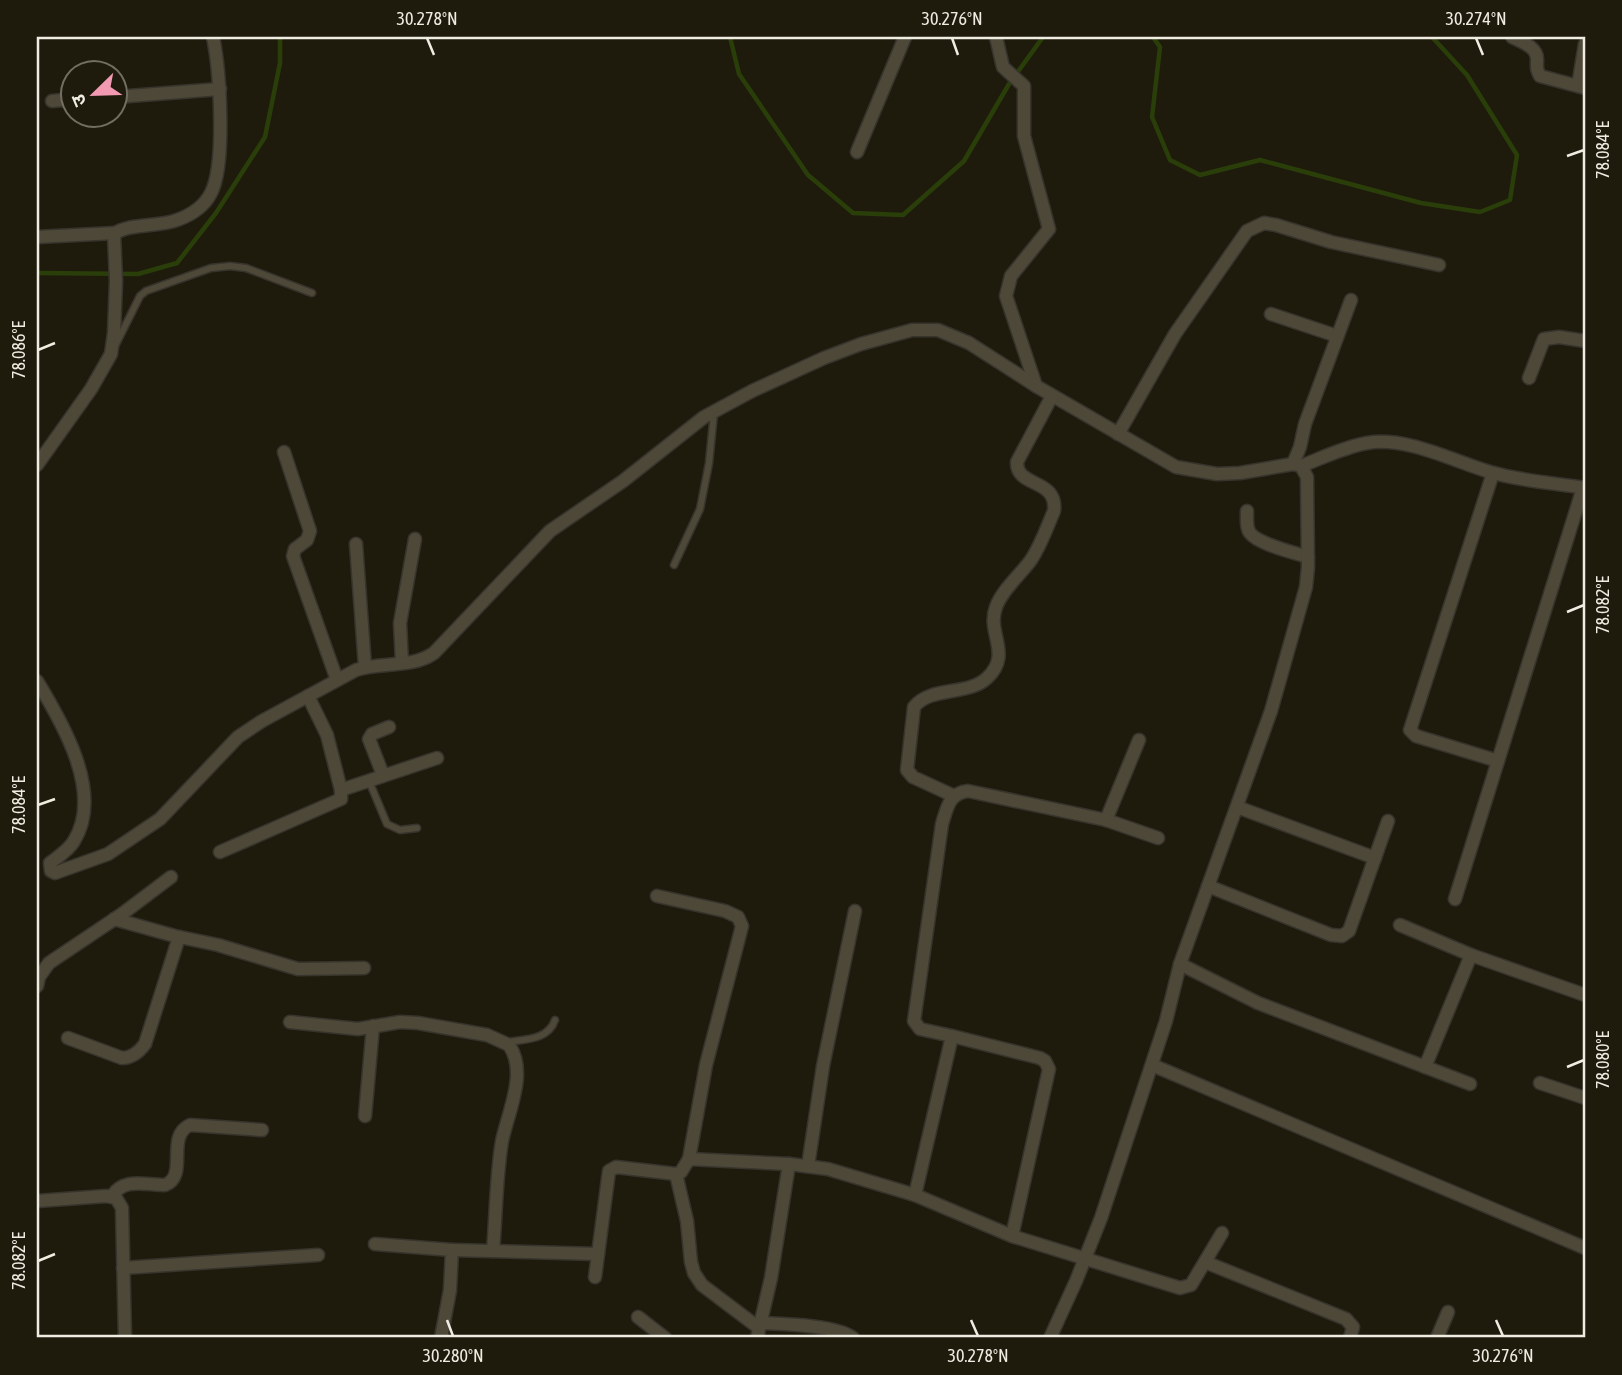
<svg xmlns="http://www.w3.org/2000/svg" width="1622" height="1375" font-family="'Asap Condensed','Noto Sans Devanagari',sans-serif">
<style>
.lines{fill:none;stroke-linecap:round;stroke-linejoin:round}
.stream{stroke:#2a3e0a;stroke-width:4.5}
.lane-casing{stroke:#37342d;stroke-width:9}
.street-casing{stroke:#37342d;stroke-width:15}
.lane{stroke:#4d4838;stroke-width:6}
.street{stroke:#4d4838;stroke-width:12}
.ticks{fill:none;stroke:#efece2;stroke-width:2.5}
.neatline{fill:none;stroke:#efece2;stroke-width:2.5}
.ticks-label{font-size:18px;text-anchor:middle;fill:#efece2}
</style>
<rect width="100%" height="100%" fill="#1f1b0c"/>
<g class="lines">
<g class="stream">
<polyline points="730,37 739,74 808,175 853,213 903,215 964,161 1009,84 1043,37"/>
<polyline points="1153,37 1160,47 1152,117 1170,160 1200,175 1260,160 1421,203 1480,212 1510,200 1517,155 1467,75 1432,37"/>
<polyline points="37,273 138,274 177,263 216,213 265,137 280,63 280,37"/>
</g>
<defs>
<g id="lane">
<polyline points="116,344 140,296 146,291 211,268 230,266 246,268 312,293"/>
<polyline points="674,565 700,509 709,463 714,413"/>
<polyline points="369,781 387,824 400,830 417,828"/>
<path d="M 508,1042 C 526,1039 548,1040 555,1020"/>
</g>
<g id="street">
<polyline points="996,37 1003,67 1024,86 1024,136 1049,229 1011,276 1006,296 1036,386"/>
<path d="M 1512,37 C 1522,42 1537,47 1537,59 C 1537,67 1536,69 1540,76 L 1585,88"/>
<polyline points="1578,86 1585,44"/>
<polyline points="116,97 220,89"/>
<polyline points="52,101 74,99"/>
<polyline points="857,152 905,37"/>
<polyline points="37,237 115,233"/>
<polyline points="1271,314 1337,336"/>
<polyline points="1529,378 1544,339 1559,337 1585,341"/>
<polyline points="1118,434 1175,334 1247,231 1264,223 1276,225 1331,242 1439,265"/>
<polyline points="284,452 310,531 307,540 295,549 293,556 337,680"/>
<polyline points="1293,464 1300,447 1305,424 1351,300"/>
<path d="M 37,465 L 91,389 L 111,354 L 114,333 L 116,281 L 114,234 C 128,223 160,227 177,220 C 191,215 204,207 211,193 C 226,164 220,71 213,37"/>
<path d="M 1301,466 C 1322,458 1344,447 1367,443 C 1406,436 1453,461 1490,472 C 1520,481 1554,483 1585,488"/>
<polyline points="1493,473 1410,730 1416,736 1498,761"/>
<path d="M 1247,511 C 1247,518 1246,528 1250,533 C 1258,544 1295,553 1308,557"/>
<polyline points="356,544 365,667"/>
<polyline points="402,663 400,623 415,539"/>
<path d="M 37,681 C 62,722 104,793 74,841 C 69,850 59,856 50,863 L 51,871 L 55,873 L 108,854 L 160,819 L 238,737 L 262,721 L 356,670 C 382,661 411,669 434,653 L 550,531 L 623,481 L 704,417 L 752,391 L 824,358 L 861,344 L 912,330 L 938,330 L 969,343 L 1036,386 L 1176,467 L 1217,474 L 1240,473 L 1293,464 L 1301,466 L 1307,477 L 1308,567 L 1306,587 L 1271,711 L 1180,964 L 1166,1021 L 1101,1218 L 1076,1281 L 1050,1338"/>
<polyline points="383,775 369,739 372,734 389,727"/>
<polyline points="341,790 437,758"/>
<path d="M 954,796 L 913,777 L 907,770 L 914,707 C 930,686 968,696 987,678 C 1013,654 986,633 996,607 C 1002,590 1020,575 1031,560 C 1041,545 1047,527 1054,511 C 1058,478 1016,488 1017,462 L 1052,396"/>
<polyline points="1237,807 1375,858"/>
<polyline points="1106,820 1139,740"/>
<polyline points="220,852 341,799 341,790 327,735 308,696"/>
<polyline points="1208,886 1331,935 1342,936 1349,931 1388,821"/>
<polyline points="657,896 725,911 738,917 742,926 706,1065 689,1159"/>
<polyline points="1455,899 1583,488"/>
<polyline points="114,919 175,936 218,945 298,969 364,968"/>
<polyline points="1400,925 1471,955 1425,1067"/>
<polyline points="1471,955 1585,995"/>
<polyline points="1180,964 1258,1003 1470,1084"/>
<polyline points="37,986 39,977 49,963 122,914 171,877"/>
<path d="M 290,1022 L 358,1029 L 400,1022 L 418,1023 L 487,1035 L 509,1045 C 528,1072 508,1112 502,1141 C 496,1177 496,1215 493,1251"/>
<path d="M 952,1036 L 920,1029 L 914,1021 L 942,824 C 947,808 949,793 968,791 L 1106,820 L 1158,838"/>
<path d="M 68,1038 L 122,1058 C 132,1058 139,1052 145,1044 L 179,937"/>
<polyline points="1152,1065 1585,1248"/>
<polyline points="1540,1083 1585,1098"/>
<polyline points="365,1116 373,1026"/>
<polyline points="808,1166 823,1066 855,911"/>
<polyline points="676,1174 687,1221 691,1262 694,1273 702,1285 759,1328"/>
<polyline points="915,1195 952,1036 1040,1058 1045,1061 1049,1069 1012,1236"/>
<path d="M 112,1196 C 124,1177 145,1185 165,1185 C 189,1176 165,1136 190,1125 L 262,1130"/>
<polyline points="37,1201 106,1196 116,1198 122,1208 125,1338"/>
<polyline points="375,1244 452,1250 450,1290 441,1338"/>
<polyline points="452,1250 598,1254"/>
<polyline points="1205,1262 1346,1319 1353,1327 1350,1338"/>
<polyline points="123,1268 318,1255"/>
<polyline points="595,1277 609,1171 616,1167 676,1174 681,1172 689,1159 789,1164 828,1169 915,1195 1012,1236 1180,1288 1191,1285 1222,1233"/>
<polyline points="638,1317 665,1338"/>
<path d="M 760,1323 C 781,1324 838,1325 853,1338"/>
<polyline points="757,1338 771,1278 789,1164"/>
<polyline points="1437,1338 1448,1312"/>
</g>
</defs>
<use href="#lane" class="lane-casing"/>
<use href="#street" class="street-casing"/>
<use href="#lane" class="lane"/>
<use href="#street" class="street"/>
</g>
<path class="ticks" d="M 427,38 L 434,55M 952,38 L 958,55M 1476,38 L 1483,55M 1567,156 L 1584,150M 38,350 L 55,343M 1567,612 L 1584,605M 38,805 L 55,799M 1567,1067 L 1584,1060M 38,1261 L 55,1254M 447,1320 L 453,1336M 971,1320 L 978,1336M 1496,1320 L 1503,1336"/>
<rect width="1622" height="1375" fill="none" stroke="#1f1b0c" stroke-width="77"/>
<g transform="translate(94 94) rotate(247)"><circle r="33" fill="#1f1b0c" stroke="#726f62" stroke-width="2"/>
<path d="M0-5L12 26L0 18L-12 26Z" fill="#f19ab2"/>
<text y="-10" font-size="19" font-weight="bold" text-anchor="middle" fill="#efece2">उ</text>
</g>
<rect x="38" y="38" width="1546" height="1298" class="neatline"/>
<g class="ticks-label">
<text x="427" y="25">30.278°N</text>
<text x="952" y="25">30.276°N</text>
<text x="1476" y="25">30.274°N</text>
<text transform="translate(1603 150) rotate(-90)" y="6">78.084°E</text>
<text transform="translate(19 350) rotate(-90)" y="6">78.086°E</text>
<text transform="translate(1603 605) rotate(-90)" y="6">78.082°E</text>
<text transform="translate(19 805) rotate(-90)" y="6">78.084°E</text>
<text transform="translate(1603 1060) rotate(-90)" y="6">78.080°E</text>
<text transform="translate(19 1261) rotate(-90)" y="6">78.082°E</text>
<text x="453" y="1362">30.280°N</text>
<text x="978" y="1362">30.278°N</text>
<text x="1503" y="1362">30.276°N</text>
</g>
</svg>
